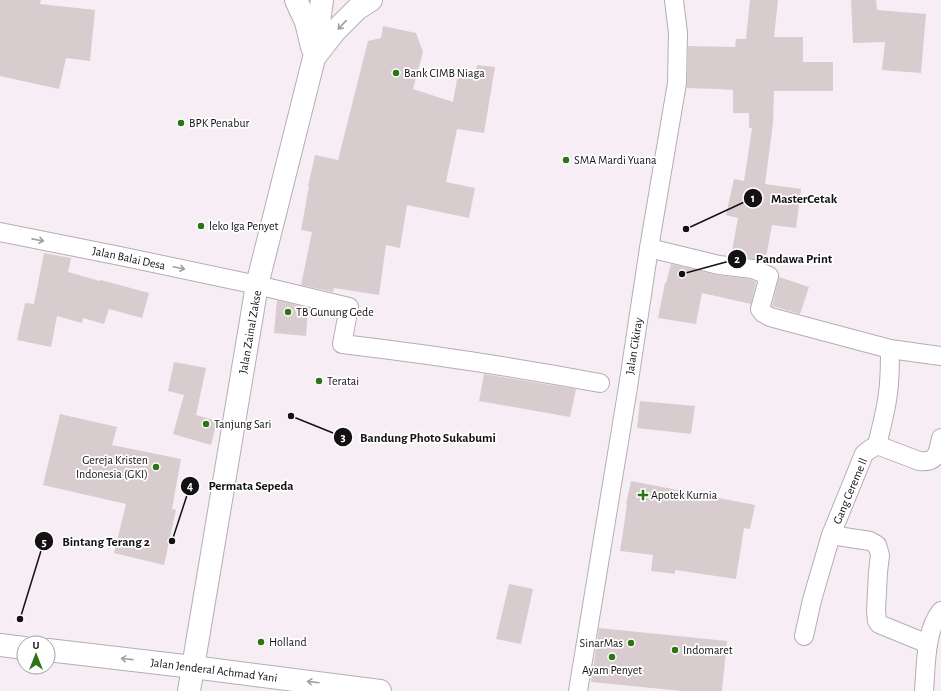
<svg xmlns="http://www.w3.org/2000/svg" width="941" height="691" font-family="'Alegreya Sans',sans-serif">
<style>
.building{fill:#d9cccf}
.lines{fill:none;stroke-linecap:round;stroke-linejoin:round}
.minor-casing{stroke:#b6adb4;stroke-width:20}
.tertiary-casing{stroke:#b6adb4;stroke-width:24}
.secondary-casing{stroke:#b6adb4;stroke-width:24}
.minor{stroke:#fff;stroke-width:18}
.tertiary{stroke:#fff;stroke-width:22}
.secondary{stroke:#fff;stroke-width:22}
.oneway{stroke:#a1a0a1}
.poi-dot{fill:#2e7414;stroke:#fff;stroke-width:1.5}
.labels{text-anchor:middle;stroke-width:3.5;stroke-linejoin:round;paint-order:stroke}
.poi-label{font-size:12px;fill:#141113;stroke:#fff;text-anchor:start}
.street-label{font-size:12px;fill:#141113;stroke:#fff}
.leader{fill:none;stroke:#141113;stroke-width:1.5}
.callout-dot{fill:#141113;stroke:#fff;stroke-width:1.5}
.mark-label{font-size:12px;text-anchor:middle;font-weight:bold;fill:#fff}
.callout-label{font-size:13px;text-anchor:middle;font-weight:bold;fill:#141113;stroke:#fff;stroke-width:3.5;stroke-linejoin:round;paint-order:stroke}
</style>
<rect width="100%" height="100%" fill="#f7edf5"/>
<g class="building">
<polygon points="0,0 41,0 40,4 95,10 90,61 66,58 59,89 0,76"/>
<polygon points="750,0 778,0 774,37 803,37 803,62 833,62 833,91 774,91 773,123 765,184 801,189 796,228 772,225 765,263 754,259 731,256 738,218 726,215 734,179 744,181 752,128 749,128 749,113 733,113 733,90 718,89 687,88 688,46 735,47 736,39 746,39"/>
<polygon points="851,0 876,0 877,10 926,14 921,73 882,70 885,42 853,43"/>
<polygon points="383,26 416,33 423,52 413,89 453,102 458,74 475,77 477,65 495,67 484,133 457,129 446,182 475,188 469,218 407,205 400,248 386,245 379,295 334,288 333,292 301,285 312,232 301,230 309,186 308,186 315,155 338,160 368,41 381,38"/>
<polygon points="44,253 71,258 68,272 100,281 101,280 149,293 142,318 109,309 104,324 83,318 82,323 57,316 51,347 17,340 25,303 34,304"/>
<polygon points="671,264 717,275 750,279 756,282 751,304 702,293 696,324 658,318 665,283 666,283"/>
<polygon points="779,277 809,287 800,314 772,306"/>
<polygon points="277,300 308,308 306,336 274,333"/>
<polygon points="174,362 206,368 196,415 217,421 211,445 173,434 184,395 168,391"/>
<polygon points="484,374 576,389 570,417 479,401"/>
<polygon points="640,401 695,406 691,434 637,428"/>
<polygon points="60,414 117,427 112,445 181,459 172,509 176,510 164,565 114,553 126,504 43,485"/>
<polygon points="631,481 755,505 750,529 744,528 736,579 675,570 675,574 651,571 653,555 620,551 627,505 626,504"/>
<polygon points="509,584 533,589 521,644 496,639"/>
<polygon points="599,628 727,641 722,691 682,691 591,682"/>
</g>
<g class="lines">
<defs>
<g id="minor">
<path d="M 0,232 L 120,256 L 257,285 L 349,307 L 342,344 C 428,354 514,367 600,383"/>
<polyline points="649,248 719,265 753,269 769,276 760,309 763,313 770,317 890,349 941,356"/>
<path d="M 877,445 L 919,461 C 937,463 938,453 941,438"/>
<polyline points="831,535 870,541 877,545 880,555 878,572 876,611 877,621 879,624 928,644"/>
<path d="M 804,636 L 812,600 L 831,535 L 864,454 L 869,450 L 877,445 C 881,428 886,411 888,393 C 890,379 890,364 890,349"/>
<polyline points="578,691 628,387 649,248 677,83 678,33 674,0"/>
<path d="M 924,691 C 926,667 925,630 941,611"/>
</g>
<g id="tertiary">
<polyline points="296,0 306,22 312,47"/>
<polyline points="314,58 335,31 357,9 371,0"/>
<polyline points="189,691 257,285 314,58 322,0"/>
</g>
<g id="secondary">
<polyline points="0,645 24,648"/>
<polyline points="48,650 193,667 380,691"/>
</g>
</defs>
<use href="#minor" class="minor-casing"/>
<use href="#tertiary" class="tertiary-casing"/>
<use href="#secondary" class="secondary-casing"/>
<use href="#minor" class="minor"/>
<use href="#tertiary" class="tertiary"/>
<use href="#secondary" class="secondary"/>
</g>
<defs><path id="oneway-shaft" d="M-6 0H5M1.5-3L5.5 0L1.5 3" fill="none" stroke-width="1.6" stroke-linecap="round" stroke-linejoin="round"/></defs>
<g class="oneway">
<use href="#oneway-shaft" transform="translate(342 25) rotate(133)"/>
<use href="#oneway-shaft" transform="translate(38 240) rotate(11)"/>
<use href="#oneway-shaft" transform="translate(179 268) rotate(12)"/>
<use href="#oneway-shaft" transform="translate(127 659) rotate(-174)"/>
<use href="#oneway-shaft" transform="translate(313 682) rotate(-173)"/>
</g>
<g class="poi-dot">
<circle cx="396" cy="73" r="4"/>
<circle cx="181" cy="123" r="4"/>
<circle cx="566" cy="160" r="4"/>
<circle cx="201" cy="226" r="4"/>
<circle cx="288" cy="312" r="4"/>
<circle cx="319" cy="381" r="4"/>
<circle cx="206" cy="424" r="4"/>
<circle cx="156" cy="467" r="4"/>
<path d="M641 489h4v4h4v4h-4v4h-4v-4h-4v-4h4z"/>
<circle cx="261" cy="642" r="4"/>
<circle cx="631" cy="643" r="4"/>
<circle cx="675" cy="650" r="4"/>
<circle cx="612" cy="657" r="4"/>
</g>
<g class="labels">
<g class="poi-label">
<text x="404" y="77">Bank CIMB Niaga</text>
<text x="189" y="127">BPK Penabur</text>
<text x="574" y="164">SMA Mardi Yuana</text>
<text x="209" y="230">leko Iga Penyet</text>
<text x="296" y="316">TB Gunung Gede</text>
<text x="327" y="385">Teratai</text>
<text x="214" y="428">Tanjung Sari</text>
<text x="148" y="464" text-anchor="end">Gereja Kristen<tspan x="148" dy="14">Indonesia (GKI)</tspan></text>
<text x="651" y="499">Apotek Kurnia</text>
<text x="269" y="646">Holland</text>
<text x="623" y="647" text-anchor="end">SinarMas</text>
<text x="683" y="654">Indomaret</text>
<text x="612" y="674" text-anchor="middle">Ayam Penyet</text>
</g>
<g class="street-label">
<text transform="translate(129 258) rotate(12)" y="4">Jalan Balai Desa</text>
<text transform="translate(250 332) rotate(-80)" y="4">Jalan Zainal Zakse</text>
<text transform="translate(634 346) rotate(-81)" y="4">Jalan Cikiray</text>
<text transform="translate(850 491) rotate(-67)" y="4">Gang Cereme ll</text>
<text transform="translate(214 670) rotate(7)" y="4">Jalan Jenderal Achmad Yani</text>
</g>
</g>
<path class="leader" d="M686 229L753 198M682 274L737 259M291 416L343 437M172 541L190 486M20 619L44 541"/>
<g class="callout-dot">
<circle cx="686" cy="229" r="4"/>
<circle cx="682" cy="274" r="4"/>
<circle cx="291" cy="416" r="4"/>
<circle cx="172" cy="541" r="4"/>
<circle cx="20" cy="619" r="4"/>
<circle cx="753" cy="198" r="10"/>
<circle cx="737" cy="259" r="10"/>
<circle cx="343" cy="437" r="10"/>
<circle cx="190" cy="486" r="10"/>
<circle cx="44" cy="541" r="10"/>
</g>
<g class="mark-label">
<text x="753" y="202">1</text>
<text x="737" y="263">2</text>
<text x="343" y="441">3</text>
<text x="190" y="490">4</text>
<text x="44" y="546">5</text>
</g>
<g class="callout-label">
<text x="804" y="203">MasterCetak</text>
<text x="794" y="263">Pandawa Print</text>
<text x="428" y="442">Bandung Photo Sukabumi</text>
<text x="251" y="490">Permata Sepeda</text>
<text x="106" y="546">Bintang Terang 2</text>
</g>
<g transform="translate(36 655)"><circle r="19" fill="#ffffff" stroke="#a1a0a1"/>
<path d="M0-3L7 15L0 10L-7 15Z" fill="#2e7414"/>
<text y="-6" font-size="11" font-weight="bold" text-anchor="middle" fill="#141113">U</text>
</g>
</svg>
